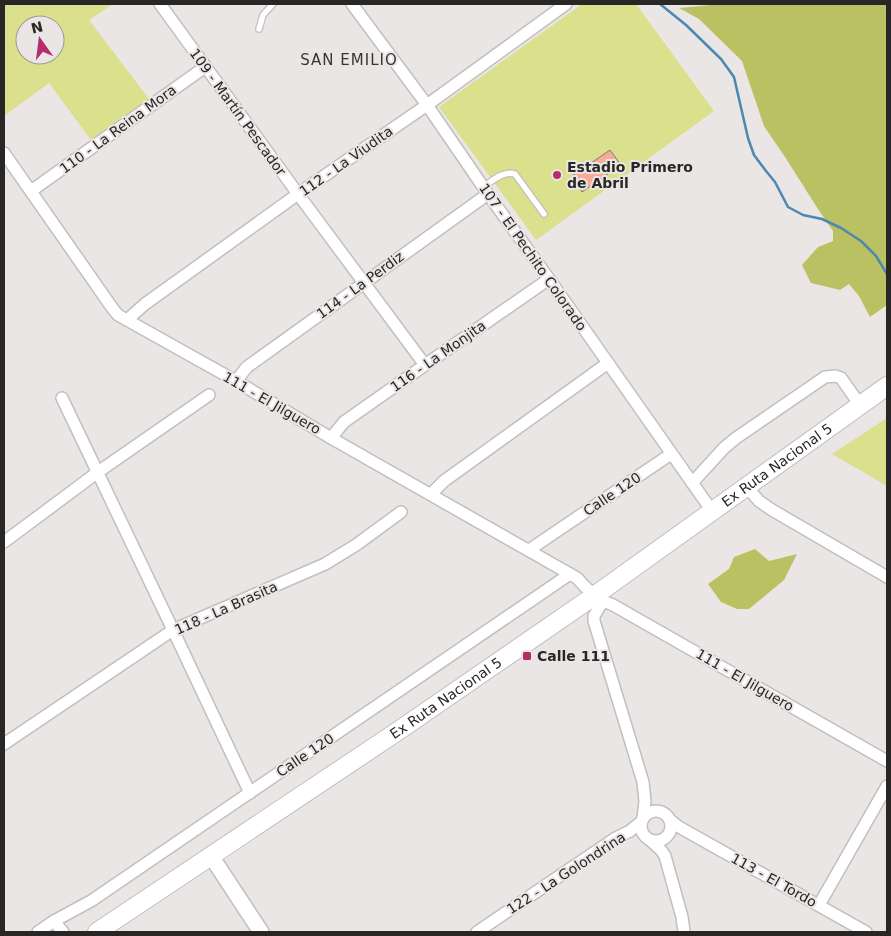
<svg xmlns="http://www.w3.org/2000/svg" width="891" height="936" font-family="'DejaVu Sans',sans-serif">
<style>
.green{fill:#dae08c;fill-rule:evenodd}
.forest{fill:#bac162}
.lines{fill:none;stroke-linecap:round;stroke-linejoin:round}
.stream{stroke:#4e87b1;stroke-width:2.5}
.building{fill:#f7ac95;stroke:#7e7b7a}
.lane-casing{stroke:#c2bfbd;stroke-width:8}
.street-casing{stroke:#c2bfbd;stroke-width:14}
.secondary-casing{stroke:#c2bfbd;stroke-width:18}
.primary-casing{stroke:#c2bfbd;stroke-width:20}
.lane{stroke:#fff;stroke-width:5.5}
.street{stroke:#fff;stroke-width:11}
.secondary{stroke:#fff;stroke-width:15}
.primary{stroke:#fff;stroke-width:18}
.poi-dot{fill:#b62d6b;stroke:#e9e6e5;stroke-width:2}
.labels{text-anchor:middle;stroke-width:4;stroke-linejoin:round;paint-order:stroke}
.street-label{font-size:14px;fill:#282726;stroke:#e9e6e5}
.poi-label{font-size:14px;font-weight:bold;fill:#282726;stroke:#e9e6e5;text-anchor:start}
.neighbourhood-label{font-size:15px;letter-spacing:1px;fill:#373534;stroke:#e9e6e5}
</style>
<rect width="100%" height="100%" fill="#e9e6e5"/>
<g class="green">
<path d="M 4,4 L 113,4 L 89,20 L 149,99 L 91,140 L 49,83 L 4,116 ZM 25,25 L 55,25 L 55,55 L 25,55 Z"/>
<polygon points="582,4 636,4 714,111 536,240 439,107"/>
<polygon points="887,418 887,486 832,454"/>
</g>
<g class="forest">
<polygon points="722,4 887,4 887,305 870,317 859,296 849,284 840,290 811,283 802,265 818,247 833,241 833,231 818,209 785,157 764,126 742,61 699,19 679,8"/>
<polygon points="755,549 769,561 797,554 784,580 749,609 737,609 721,602 708,584 729,569 734,557"/>
</g>
<g class="lines">
<polyline class="stream" points="660,4 686,25 721,59 734,77 748,138 754,155 766,171 775,182 788,207 803,215 822,219 841,228 861,241 876,256 887,274"/>
</g>
<polygon class="building" points="610,150 621,165 582,192 572,176"/>
<g class="lines">
<defs>
<g id="lane">
<polyline points="259,29 263,15 273,4"/>
<path d="M 483,187 C 492,181 504,170 515,174 L 544,214"/>
</g>
<g id="street">
<polyline points="160,4 298,194 425,365"/>
<polyline points="352,4 427,105 488,194 549,279 712,511"/>
<path d="M 4,153 L 113,309 L 118,315 L 236,381 L 331,438 L 577,578 C 590,592 594,598 613,605 L 887,761"/>
<polyline points="31,191 205,67"/>
<polyline points="127,320 145,304 298,194 427,105 566,4"/>
<polyline points="236,381 247,367 488,194"/>
<polyline points="62,398 173,630 250,793"/>
<polyline points="331,438 344,422 425,365 549,279"/>
<polyline points="692,483 724,448 736,438 825,377 835,376 841,378 860,405"/>
<polyline points="746,486 759,501 772,510 887,577"/>
<polyline points="431,494 444,481 608,363"/>
<polyline points="4,542 98,472 209,395"/>
<polyline points="529,550 671,454"/>
<polyline points="603,601 594,616 594,621 643,782 645,801 643,818"/>
<polyline points="4,744 173,630 325,564 356,545 401,512"/>
<circle cx="656" cy="826" r="15"/>
<polyline points="670,820 679,827 866,932"/>
<polyline points="650,840 661,850 665,856 682,917 684,932"/>
<polyline points="819,905 887,786"/>
<polyline points="54,921 63,932"/>
<polyline points="38,932 54,921 91,901 570,574"/>
<polyline points="477,932 614,839 630,831 641,822"/>
</g>
<polyline id="secondary" points="211,856 261,932"/>
<g id="primary">
<path id="s1" d="M 97,932 L 398,731 L 594,596 L 887,386"/>
</g>
</defs>
<use href="#lane" class="lane-casing"/>
<use href="#street" class="street-casing"/>
<use href="#secondary" class="secondary-casing"/>
<use href="#primary" class="primary-casing"/>
<use href="#lane" class="lane"/>
<use href="#street" class="street"/>
<use href="#secondary" class="secondary"/>
<use href="#primary" class="primary"/>
</g>
<g class="poi-dot">
<circle cx="557" cy="175" r="5"/>
<rect x="522" y="651" width="10" height="10" rx="2.5"/>
</g>
<g class="labels">
<g class="street-label">
<text transform="translate(238 112) rotate(54)" y="5">109 - Martín Pescador</text>
<text transform="translate(118 129) rotate(-36)" y="5">110 - La Reina Mora</text>
<text transform="translate(346 161) rotate(-35)" y="5">112 - La Viudita</text>
<text transform="translate(533 257) rotate(55)" y="5">107 - El Pechito Colorado</text>
<text transform="translate(360 285) rotate(-36)" y="5">114 - La Perdiz</text>
<text transform="translate(438 356) rotate(-35)" y="5">116 - La Monjita</text>
<text transform="translate(272 403) rotate(30)" y="5">111 - El Jilguero</text>
<text dy="5" stroke="none"><textPath href="#s1" startOffset="825">Ex Ruta Nacional 5</textPath></text>
<text transform="translate(612 494) rotate(-34)" y="5">Calle 120</text>
<text transform="translate(226 608) rotate(-24)" y="5">118 - La Brasita</text>
<text transform="translate(745 680) rotate(30)" y="5">111 - El Jilguero</text>
<text dy="5" stroke="none"><textPath href="#s1" startOffset="420">Ex Ruta Nacional 5</textPath></text>
<text transform="translate(305 755) rotate(-34)" y="5">Calle 120</text>
<text transform="translate(566 873) rotate(-33)" y="5">122 - La Golondrina</text>
<text transform="translate(774 880) rotate(29)" y="5">113 - El Tordo</text>
</g>
<g class="poi-label">
<text x="567" y="172">Estadio Primero<tspan x="567" dy="16">de Abril</tspan></text>
<text x="537" y="661">Calle 111</text>
</g>
<g class="neighbourhood-label">
<text x="349" y="65">SAN EMILIO</text>
</g>
</g>
<rect width="891" height="936" fill="none" stroke="#282726" stroke-width="10"/>
<g transform="translate(40 40) rotate(346)"><circle r="24" fill="#e9e6e5" stroke="#9c9a99"/>
<path d="M0-4L9 19L0 12L-9 19Z" fill="#b62d6b"/>
<text y="-8" font-size="14" font-weight="bold" text-anchor="middle" fill="#282726">N</text>
</g>
</svg>
